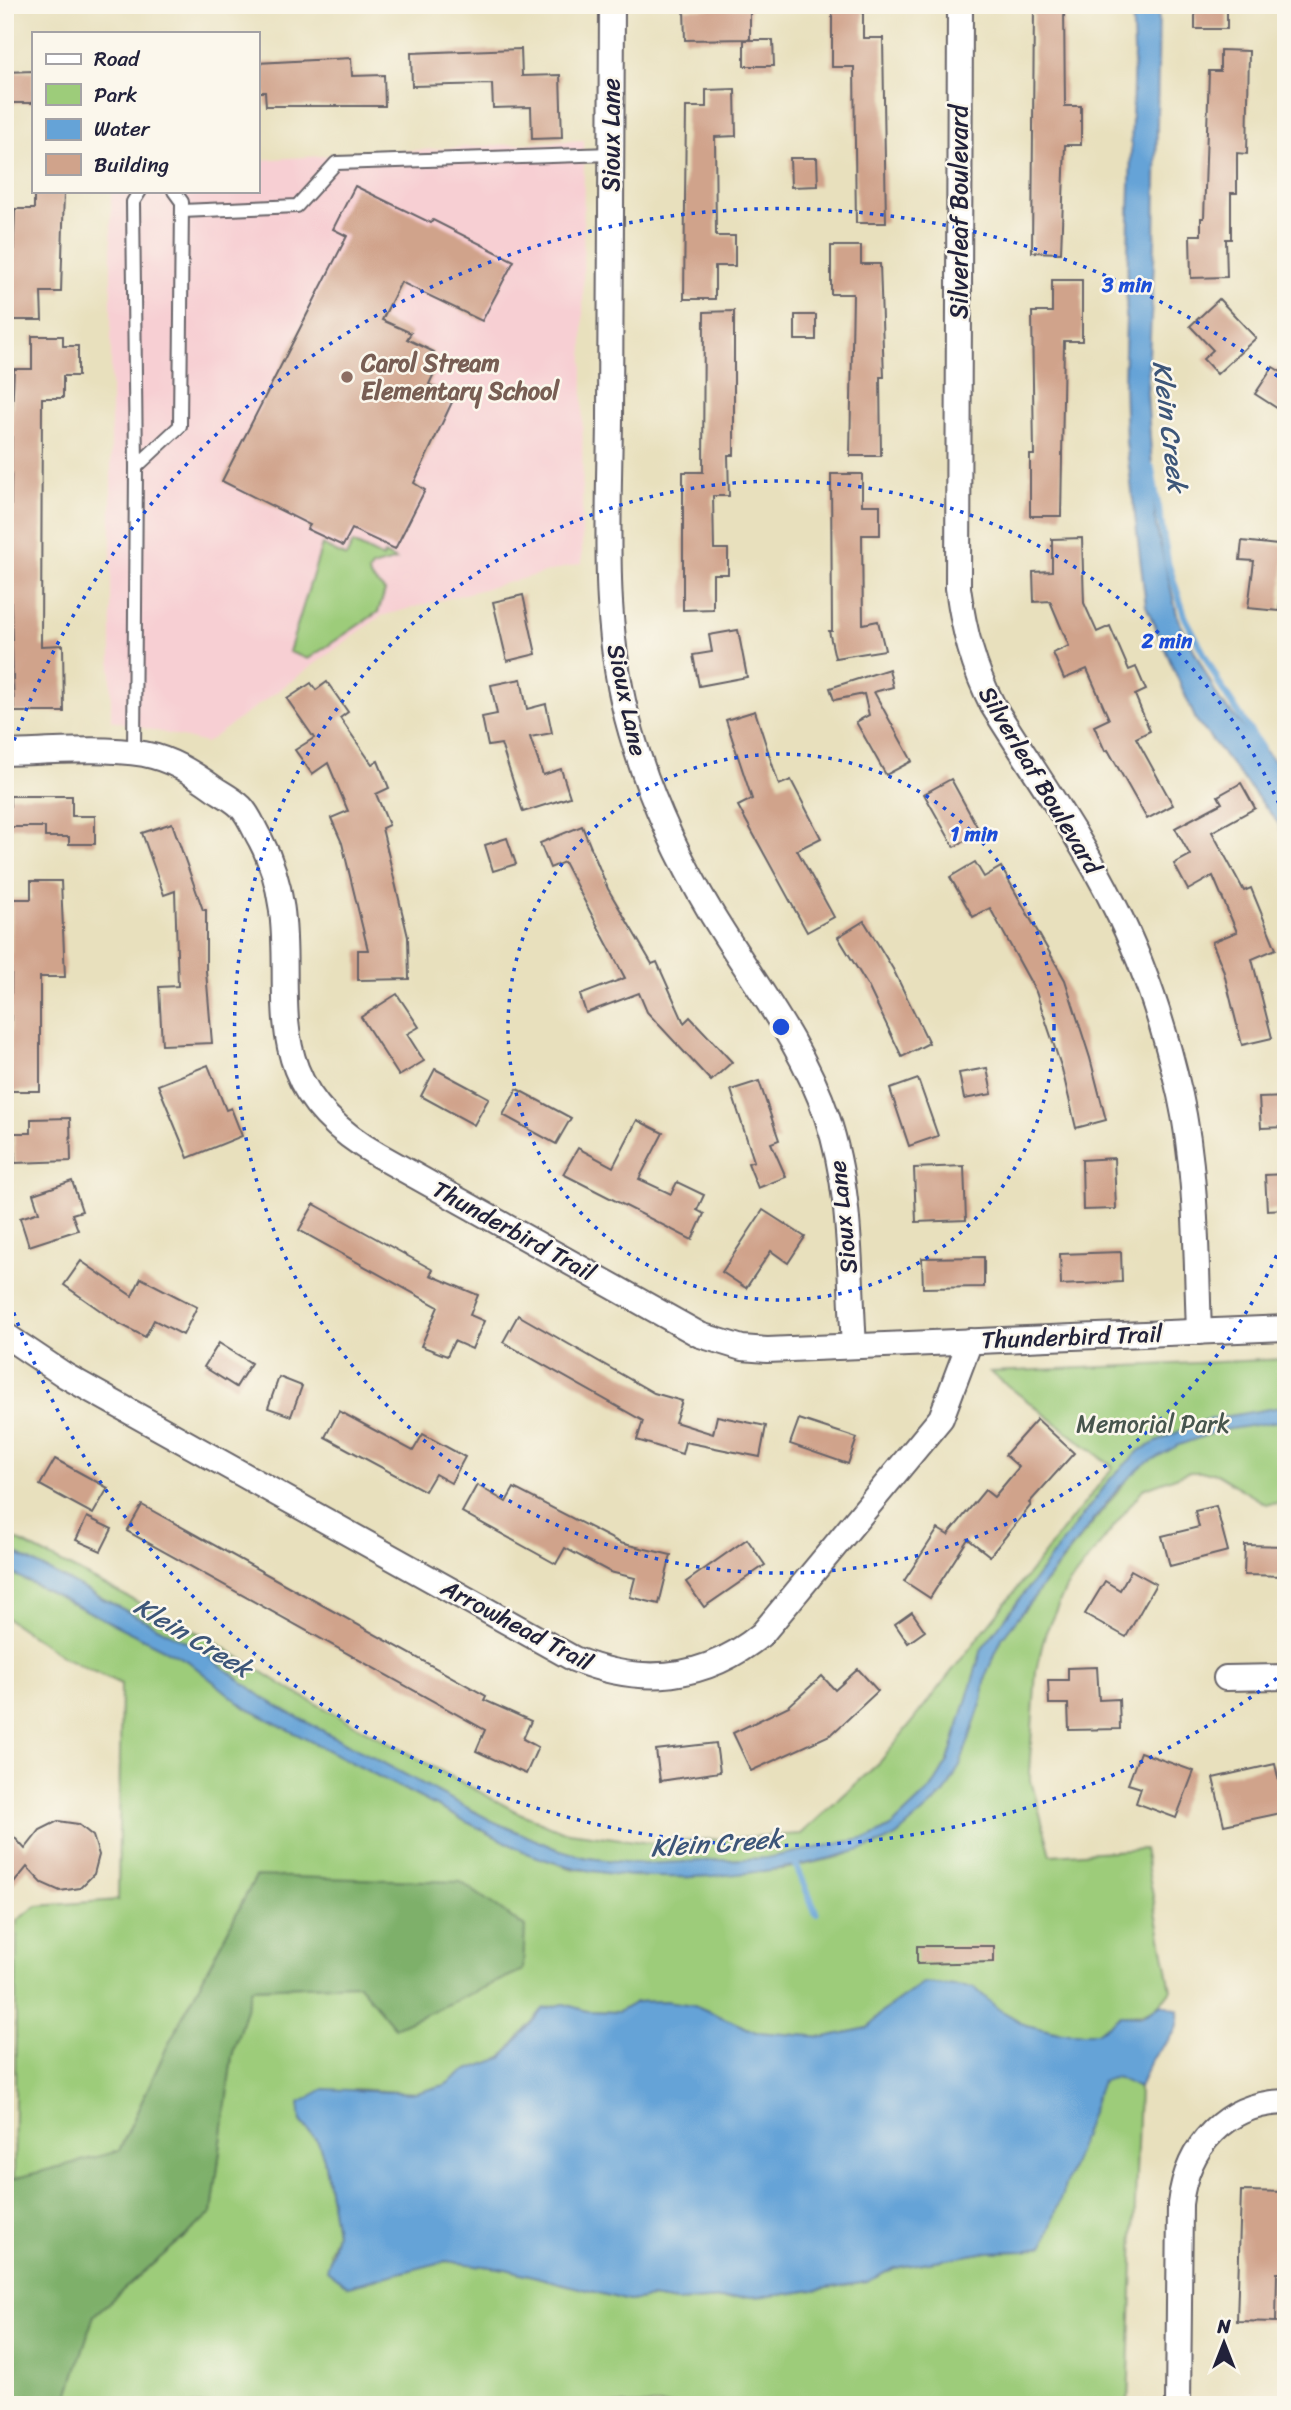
<svg xmlns="http://www.w3.org/2000/svg" width="1291" height="2410" font-family="Sriracha,sans-serif">
<style>
.built{fill:#f7cfd3}
.green{fill:#9dcc7a;stroke:#60775a;stroke-width:2}
.forest{fill:#7eb06a;stroke:#506952;stroke-width:2}
.water{fill:#65a3d7;stroke:#446289;stroke-width:2}
.lines{fill:none;stroke-linecap:round;stroke-linejoin:round}
.stream{stroke:#65a3d7;stroke-width:7}
.building{fill:#d0a38b}
.lane-casing{stroke:#676468;stroke-width:16}
.street-casing{stroke:#676468;stroke-width:28}
.lane{stroke:#fff;stroke-width:12}
.street{stroke:#fff;stroke-width:24}
.ring{fill:none;stroke:#1d4ed8;stroke-width:3.5;stroke-dasharray:3.5 7}
.education-dot{fill:#8d6e63;stroke:#fbf7ec;stroke-width:2.5}
.labels{text-anchor:middle;stroke-width:5;stroke-linejoin:round;paint-order:stroke}
.street-label{font-size:24px;fill:#22223b;stroke:#fbf7ec}
.education-label{font-size:24px;font-weight:bold;fill:#785e54;stroke:#fbf7ec;text-anchor:start}
.park-label{font-size:24px;fill:#47554e;stroke:#fbf7ec}
.water-label{font-size:26px;font-style:italic;fill:#3d5679;stroke:#fbf7ec}
.centre{fill:#1d4ed8;stroke:#fbf7ec;stroke-width:3.5}
.ring-label{font-size:21px;text-anchor:middle;font-weight:bold;fill:#1d4ed8;stroke:#fbf7ec;stroke-width:5;stroke-linejoin:round;paint-order:stroke}
</style>
<rect width="100%" height="100%" fill="#fbf7ec"/>
<filter id="ink" filterUnits="userSpaceOnUse"><feTurbulence type="fractalNoise" baseFrequency=".0143" numOctaves="2"/><feDisplacementMap in="SourceGraphic" scale="14" xChannelSelector="R" yChannelSelector="G"/><feConvolveMatrix kernelMatrix="1 2 1 2 8 2 1 2 1" color-interpolation-filters="sRGB"/></filter>
<filter id="wash" filterUnits="userSpaceOnUse"><feTurbulence type="fractalNoise" baseFrequency=".00686" numOctaves="4" result="noise"/><feDisplacementMap in="SourceGraphic" scale="28" xChannelSelector="R" yChannelSelector="G"/><feGaussianBlur stdDeviation="1.57" result="paint"/><feColorMatrix in="noise" values="0 0 0 0 0 0 0 0 0 0 0 0 0 0 0 0 0 1.4 0 .05"/><feComposite in="paint" operator="in"/></filter>
<g filter="url(#wash)">
<rect width="100%" height="100%" fill="#e8e0bd"/>
<polygon class="built" points="584,140 582,563 381,616 206,743 111,720 111,191 257,191 257,160"/>
<g class="green">
<polygon points="353,543 383,558 384,554 396,560 372,567 369,572 370,577 385,591 378,612 308,659 289,652 322,545 346,557"/>
<path d="M 1286,1359 L 1286,1503 L 1266,1504 L 1213,1472 L 1189,1472 L 1143,1489 L 1066,1588 L 1045,1634 L 1036,1671 L 1029,1773 L 1051,1855 L 1144,1849 L 1171,1990 C 1157,2011 1145,2016 1121,2015 L 1098,2033 L 1059,2033 L 1026,2025 L 997,2008 L 974,1988 L 923,1983 L 881,2013 L 868,2028 L 825,2037 L 756,2032 L 694,2005 L 665,2001 L 636,2002 L 618,2012 L 587,2011 L 564,2004 L 543,2009 L 502,2058 L 463,2072 L 445,2085 L 416,2093 L 354,2089 L 301,2121 L 318,2142 L 324,2158 L 336,2233 L 329,2252 L 348,2286 L 446,2261 L 506,2269 L 629,2301 L 651,2298 L 677,2302 L 780,2295 L 867,2282 L 894,2268 L 987,2252 L 1026,2251 L 1044,2245 L 1102,2080 L 1116,2077 L 1139,2088 L 1128,2405 L 65,2405 L 94,2315 L 212,2213 L 232,2056 L 252,1988 L 358,1984 L 523,1970 L 256,1876 L 167,2047 L 119,2151 L 14,2181 L 17,1920 L 37,1906 L 118,1900 L 121,1684 L 63,1657 L 5,1617 L 5,1570 L 188,1661 L 246,1708 L 527,1853 L 573,1869 L 671,1876 L 784,1869 L 839,1857 L 896,1836 L 945,1793 L 960,1765 L 981,1704 L 987,1672 L 1002,1638 L 1128,1478 L 1118,1471 L 1112,1477 L 982,1649 L 948,1761 L 931,1789 L 892,1826 L 872,1837 L 766,1858 L 643,1864 L 587,1858 L 554,1848 L 492,1821 L 295,1716 L 265,1699 L 196,1647 L 5,1548 L 5,1534 L 212,1640 L 294,1692 L 517,1812 L 562,1831 L 650,1843 L 801,1834 L 880,1762 L 1113,1467 L 990,1372 Z"/>
</g>
<polygon class="forest" points="256,1876 461,1882 525,1927 523,1970 395,2028 358,1984 252,1988 232,2056 212,2213 94,2315 65,2405 5,2405 5,2181 119,2151 167,2047"/>
<g class="water">
<polygon points="1132,5 1159,5 1155,242 1147,393 1156,526 1178,619 1220,701 1286,774 1286,843 1278,823 1196,720 1146,606 1126,442 1124,385 1134,51"/>
<path d="M 1286,1406 L 1286,1420 L 1218,1431 L 1179,1445 L 1143,1465 L 1119,1487 L 1002,1638 L 987,1672 L 981,1704 L 960,1765 L 945,1793 L 896,1836 L 882,1843 C 780,1878 629,1894 527,1853 L 246,1708 L 188,1661 L 5,1570 L 5,1548 L 196,1647 L 265,1699 L 295,1716 L 492,1821 L 554,1848 L 587,1858 L 643,1864 L 766,1858 L 872,1837 L 892,1826 L 931,1789 L 948,1761 L 982,1649 L 1112,1477 L 1140,1450 L 1186,1428 L 1206,1420 Z"/>
<path d="M 923,1983 L 975,1988 L 997,2008 L 1026,2025 L 1059,2033 L 1098,2033 L 1121,2015 L 1142,2016 L 1162,2004 L 1178,2010 C 1180,2032 1170,2038 1157,2053 C 1148,2062 1144,2076 1139,2088 L 1116,2077 L 1102,2081 L 1044,2245 L 1026,2251 L 987,2252 L 894,2268 L 867,2282 L 780,2295 L 677,2302 L 651,2298 L 629,2301 L 506,2269 L 446,2261 L 348,2286 L 327,2270 L 336,2233 L 324,2158 L 318,2142 L 301,2121 L 299,2103 L 324,2089 L 416,2093 L 445,2085 L 463,2072 L 502,2058 L 543,2009 L 564,2004 L 587,2011 L 618,2012 L 636,2002 L 665,2001 L 694,2005 L 756,2032 L 825,2037 L 868,2028 L 881,2013 Z"/>
</g>
<g class="lines">
<g class="stream">
<polyline points="1151,467 1168,564 1185,617 1221,687 1261,748"/>
<polyline points="794,1860 816,1913"/>
</g>
</g>
<g id="blocks">
<g class="building">
<polygon points="832,5 863,5 863,38 883,38 886,223 856,223 854,67 832,67"/>
<polygon points="1034,5 1064,5 1065,106 1081,106 1081,145 1065,145 1061,253 1032,252"/>
<rect x="1195" y="5" width="32" height="24"/>
<polygon points="750,8 750,39 685,40 684,9"/>
<polygon points="744,40 773,40 774,66 744,66"/>
<polygon points="521,49 522,76 560,75 562,138 532,139 531,107 493,108 492,84 412,86 411,53"/>
<polygon points="1220,50 1249,51 1247,154 1237,153 1237,193 1231,193 1231,239 1226,239 1227,277 1191,278 1190,235 1201,235 1201,218 1204,218 1209,71 1220,71"/>
<polygon points="351,58 352,76 384,75 385,106 266,106 265,92 257,92 257,63"/>
<polygon points="33,71 33,103 5,103 5,72"/>
<polygon points="735,89 736,136 715,137 716,236 735,236 735,266 715,266 715,299 684,299 686,107 706,107 706,90"/>
<polygon points="790,158 817,158 818,186 791,187"/>
<polygon points="355,186 431,223 433,220 514,261 482,321 401,282 382,320 411,333 407,339 434,352 428,361 437,367 429,384 454,398 414,483 425,490 395,549 352,529 343,546 307,529 310,525 222,481 347,236 333,229"/>
<polygon points="64,191 61,292 41,292 42,320 11,320 15,209 34,209 34,192"/>
<polygon points="831,246 861,246 861,264 880,264 884,377 880,377 881,456 850,456 853,294 831,294"/>
<polygon points="1052,280 1082,280 1082,341 1064,341 1061,516 1030,516 1030,455 1034,455 1032,312 1052,312"/>
<polygon points="1219,299 1256,338 1217,374 1203,359 1213,350 1190,326"/>
<polygon points="734,311 734,455 728,455 729,496 713,496 714,549 728,549 728,574 713,574 713,609 683,610 683,472 703,472 704,312"/>
<rect x="795" y="315" width="21" height="25"/>
<polygon points="32,336 63,336 63,346 78,346 78,376 63,376 63,398 42,398 41,646 63,645 64,712 14,712 10,570 12,414 14,369 32,369"/>
<polygon points="1273,367 1286,375 1286,414 1255,394"/>
<polygon points="831,474 862,474 862,505 880,505 880,535 862,535 863,624 878,621 885,650 835,658 829,631 832,631"/>
<polygon points="1082,538 1084,603 1097,632 1110,626 1129,670 1136,667 1146,690 1135,695 1150,731 1136,738 1173,805 1147,819 1108,750 1105,751 1094,726 1109,719 1087,669 1064,679 1053,653 1069,646 1050,601 1034,602 1033,572 1052,571 1052,539"/>
<polygon points="1242,541 1286,546 1279,611 1248,608 1254,561 1240,560"/>
<polygon points="523,595 536,654 507,661 493,602"/>
<polygon points="738,630 747,677 699,686 693,655 712,652 709,635"/>
<polygon points="889,669 893,687 874,692 912,761 886,775 856,722 869,715 864,694 834,700 830,688"/>
<polygon points="521,679 527,709 546,704 552,733 530,737 543,775 561,769 570,797 523,812 501,744 488,746 482,717 497,714 491,685"/>
<polygon points="327,682 348,712 340,718 372,764 378,761 389,788 376,794 389,825 382,828 408,937 409,979 358,980 358,950 368,950 342,843 331,818 348,811 328,763 312,774 295,750 314,738 287,699 311,683 316,690"/>
<polygon points="755,711 779,785 791,780 821,838 797,850 834,917 807,932 738,806 752,799 726,720"/>
<polygon points="951,779 980,832 954,847 924,794"/>
<polygon points="1241,783 1255,808 1212,832 1244,891 1251,888 1276,949 1252,959 1272,1038 1242,1045 1223,969 1212,942 1237,932 1213,876 1188,890 1174,864 1190,855 1175,828 1222,803 1218,796"/>
<polygon points="10,796 72,796 72,816 95,816 95,844 69,844 69,837 45,837 45,827 10,827"/>
<polygon points="172,823 203,910 206,910 206,971 212,1043 162,1045 159,987 178,986 175,891 164,895 142,833"/>
<polygon points="582,826 608,889 652,964 657,962 684,1023 690,1017 732,1062 711,1081 647,1012 639,993 586,1013 580,995 625,978 564,862 550,868 540,843"/>
<polygon points="507,838 516,864 493,871 485,845"/>
<polygon points="975,862 984,877 1001,867 1065,980 1090,1058 1106,1120 1076,1128 1062,1069 1036,992 990,908 973,917 950,877"/>
<polygon points="31,881 61,881 65,977 40,977 40,1091 10,1091 12,899 31,899"/>
<polygon points="864,921 893,969 929,1043 902,1057 868,986 838,937"/>
<polygon points="397,994 419,1027 407,1034 424,1061 399,1076 361,1017"/>
<polygon points="208,1065 226,1110 231,1108 242,1136 188,1158 158,1085"/>
<polygon points="987,1068 992,1094 964,1099 959,1073"/>
<polygon points="435,1069 489,1098 474,1125 421,1096"/>
<polygon points="918,1079 938,1136 909,1146 890,1089"/>
<polygon points="759,1081 779,1140 771,1143 786,1177 758,1188 748,1163 754,1161 731,1090"/>
<polygon points="517,1089 571,1118 556,1144 503,1115"/>
<polygon points="1286,1097 1286,1127 1261,1128 1259,1098"/>
<polygon points="70,1118 71,1161 15,1163 14,1133 31,1133 31,1119"/>
<polygon points="637,1120 663,1133 639,1179 671,1194 677,1182 704,1195 697,1210 704,1214 692,1240 563,1174 578,1148 613,1167"/>
<polygon points="1114,1158 1116,1209 1083,1210 1082,1160"/>
<polygon points="964,1166 966,1220 916,1222 914,1168"/>
<polygon points="1286,1174 1286,1209 1267,1210 1265,1175"/>
<polygon points="72,1181 82,1211 72,1214 78,1230 29,1246 20,1218 39,1212 33,1194"/>
<polygon points="314,1204 433,1270 430,1275 478,1295 470,1315 484,1321 472,1349 454,1341 447,1356 421,1346 438,1307 299,1230"/>
<polygon points="763,1210 805,1237 788,1263 771,1251 746,1288 722,1272"/>
<polygon points="1121,1252 1122,1282 1061,1285 1060,1254"/>
<polygon points="984,1257 984,1287 923,1288 922,1258"/>
<polygon points="81,1261 132,1296 141,1278 197,1307 183,1335 154,1320 145,1337 118,1323 64,1285"/>
<polygon points="518,1315 654,1393 682,1401 675,1422 713,1434 717,1416 766,1426 760,1457 685,1442 682,1454 637,1440 643,1421 503,1342"/>
<polygon points="219,1343 251,1363 236,1387 204,1367"/>
<polygon points="279,1377 302,1386 291,1416 268,1408"/>
<polygon points="339,1411 413,1451 423,1434 465,1457 451,1483 435,1474 425,1491 325,1437"/>
<polygon points="799,1419 857,1438 848,1464 790,1444"/>
<polygon points="1037,1419 1074,1453 1029,1503 1031,1505 990,1556 968,1539 930,1598 904,1581 938,1529 948,1535 985,1490 994,1497 1019,1467 1005,1455"/>
<polygon points="55,1459 108,1488 93,1514 40,1485"/>
<polygon points="477,1485 506,1502 514,1488 620,1543 671,1555 659,1604 630,1597 635,1578 610,1572 565,1548 556,1564 462,1512"/>
<polygon points="142,1505 486,1696 484,1700 531,1721 523,1739 538,1747 526,1774 476,1751 485,1730 127,1531"/>
<polygon points="1216,1506 1228,1551 1170,1566 1162,1536 1199,1527 1195,1511"/>
<polygon points="87,1517 112,1529 101,1551 76,1540"/>
<polygon points="747,1539 765,1565 704,1607 686,1582"/>
<polygon points="1245,1545 1286,1546 1286,1576 1244,1575"/>
<polygon points="1131,1570 1156,1584 1126,1637 1085,1614 1105,1581 1120,1590"/>
<polygon points="912,1612 925,1631 908,1643 895,1624"/>
<polygon points="1097,1667 1099,1700 1119,1699 1120,1729 1069,1730 1068,1704 1049,1704 1048,1680 1068,1680 1068,1668"/>
<polygon points="858,1669 878,1691 832,1734 751,1771 733,1733 789,1706 822,1676 835,1690"/>
<polygon points="716,1743 720,1772 660,1781 656,1750"/>
<polygon points="1140,1752 1194,1771 1176,1818 1136,1803 1141,1788 1128,1784"/>
<polygon points="1275,1764 1286,1812 1224,1825 1213,1778"/>
<polygon points="58,1821 78,1824 93,1836 99,1855 94,1874 80,1888 60,1891 42,1883 27,1867 5,1894 5,1827 25,1849 40,1830"/>
<polygon points="917,1946 994,1946 994,1962 917,1964"/>
<polygon points="1241,2191 1286,2192 1286,2273 1277,2273 1276,2322 1237,2321"/>
</g>
</g>
</g>
<g filter="url(#ink)">
<use href="#blocks" fill-opacity="0" stroke="#676468" stroke-width="2"/>
<g class="lines">
<defs>
<g id="lane">
<polyline points="182,211 297,206 336,163 611,154"/>
<polyline points="136,467 180,426 182,202 174,191"/>
<polyline points="134,753 136,467 133,202 140,191"/>
</g>
<g id="street">
<path d="M 612,5 C 611,143 611,281 610,419 C 609,523 601,631 631,732 C 649,795 676,854 710,911 C 750,978 802,1042 827,1117 C 852,1190 849,1271 854,1346"/>
<path d="M 960,5 L 958,588 C 964,631 973,667 993,706 C 1034,772 1080,836 1114,905 C 1145,965 1165,1029 1180,1095 C 1197,1172 1196,1253 1199,1332"/>
<path d="M 5,753 C 51,752 99,747 144,754 C 171,759 193,773 215,789 C 223,794 234,800 241,807 C 249,815 254,829 260,839 C 323,958 225,1067 378,1155 L 700,1335 L 742,1348 L 767,1350 L 1286,1328"/>
<path d="M 5,1335 L 66,1376 L 574,1659 C 641,1686 705,1681 762,1634 L 941,1418 L 970,1341"/>
<polyline points="1226,1678 1286,1677"/>
<path d="M 1178,2405 L 1180,2204 C 1187,2146 1225,2103 1286,2102"/>
</g>
</defs>
<use href="#lane" class="lane-casing"/>
<use href="#street" class="street-casing"/>
<use href="#lane" class="lane"/>
<use href="#street" class="street"/>
</g>
</g>
<g class="ring">
<circle cx="781" cy="1027" r="273"/>
<path d="M1285 1236A546 546 0 1 1 1285 818"/>
<path d="M1285 1672A819 819 0 0 1 7 1294M7 760A819 819 0 0 1 1285 382"/>
</g>
<circle class="education-dot" cx="347" cy="377" r="7"/>
<g class="labels">
<g class="street-label">
<text transform="translate(611 135) rotate(-90)" y="8">Sioux Lane</text>
<text transform="translate(959 212) rotate(-90)" y="8">Silverleaf Boulevard</text>
<text transform="translate(627 700) rotate(78)" y="8">Sioux Lane</text>
<text transform="translate(1040 780) rotate(59)" y="8">Silverleaf Boulevard</text>
<text transform="translate(843 1217) rotate(-96)" y="8">Sioux Lane</text>
<text transform="translate(514 1231) rotate(29)" y="8">Thunderbird Trail</text>
<text transform="translate(1072 1337) rotate(-2)" y="8">Thunderbird Trail</text>
<text transform="translate(517 1625) rotate(28)" y="8">Arrowhead Trail</text>
</g>
<g class="education-label">
<text x="361" y="371">Carol Stream<tspan x="361" dy="28">Elementary School</tspan></text>
</g>
<g class="park-label">
<text x="1153" y="1432">Memorial Park</text>
</g>
<g class="water-label">
<text transform="translate(1170 426) rotate(83)" y="9">Klein Creek</text>
<text transform="translate(193 1637) rotate(31)" y="9">Klein Creek</text>
<text transform="translate(716 1843) rotate(-4)" y="9">Klein Creek</text>
</g>
</g>
<circle cx="781" cy="1027" r="10" class="centre"/>
<g class="ring-label">
<text x="1127" y="292">3 min</text>
<text x="1167" y="648">2 min</text>
<text x="974" y="841">1 min</text>
</g>
<rect width="1291" height="2410" fill="none" stroke="#fbf7ec" stroke-width="28"/>
<rect x="32" y="32" width="228" height="161" fill="#fbf7ec" stroke="#a4a2a5" stroke-width="2"/>
<rect x="46" y="54" width="35" height="10" fill="#ffffff" stroke="#a4a2a5" stroke-width="2"/>
<text x="94" y="66" font-size="21" fill="#22223b">Road</text>
<rect x="46" y="84" width="35" height="21" fill="#9dcc7a" stroke="#a4a2a5" stroke-width="2"/>
<text x="94" y="102" font-size="21" fill="#22223b">Park</text>
<rect x="46" y="119" width="35" height="21" fill="#65a3d7" stroke="#a4a2a5" stroke-width="2"/>
<text x="94" y="136" font-size="21" fill="#22223b">Water</text>
<rect x="46" y="154" width="35" height="21" fill="#d0a38b" stroke="#a4a2a5" stroke-width="2"/>
<text x="94" y="172" font-size="21" fill="#22223b">Building</text>
<g transform="translate(1224 2343)" stroke="#fbf7ec" stroke-width="5" paint-order="stroke">
<path d="M0-5L12 26L0 18L-12 26Z" fill="#22223b"/>
<text y="-10" font-size="19" font-weight="bold" text-anchor="middle" fill="#22223b">N</text>
</g>
</svg>
